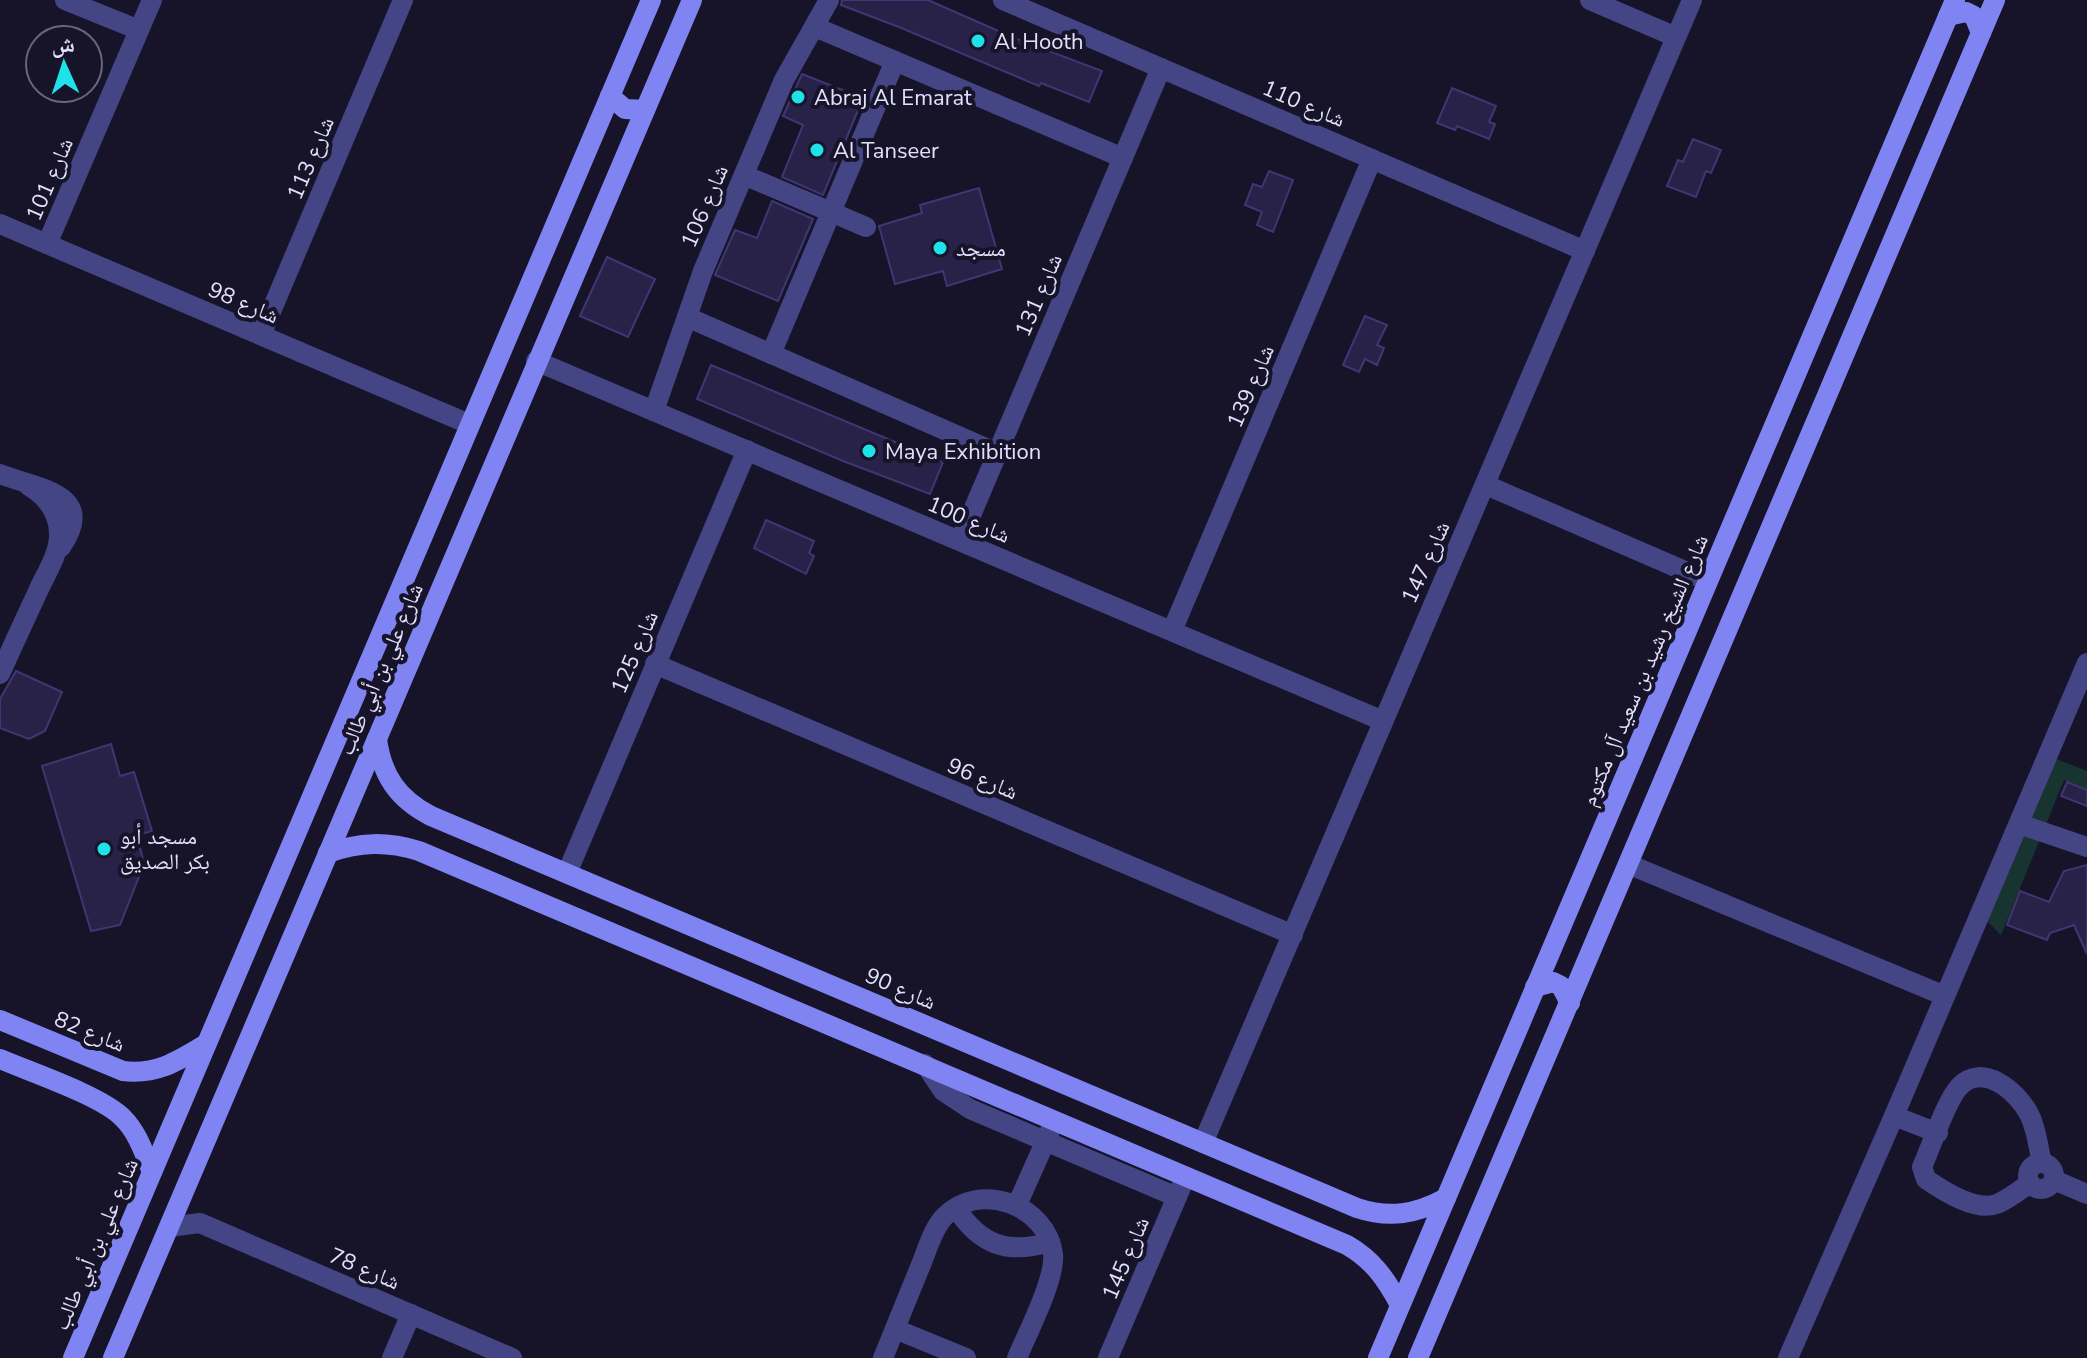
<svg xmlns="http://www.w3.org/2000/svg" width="2087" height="1358" font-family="'Nunito Sans','Noto Naskh Arabic',sans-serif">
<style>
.green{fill:#173431}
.building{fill:#282249;stroke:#3f3673;stroke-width:2}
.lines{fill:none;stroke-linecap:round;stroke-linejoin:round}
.street{stroke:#444585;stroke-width:20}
.secondary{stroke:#8084f3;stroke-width:20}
.poi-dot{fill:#1fe1ea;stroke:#17142a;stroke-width:3}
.labels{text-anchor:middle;stroke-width:8;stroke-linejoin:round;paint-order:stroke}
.poi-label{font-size:22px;fill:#e2e0fc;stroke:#17142a;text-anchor:start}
.street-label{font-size:22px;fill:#e2e0fc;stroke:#17142a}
</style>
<rect width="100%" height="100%" fill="#17142a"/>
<polygon class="green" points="2049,756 2087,771 2087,789 2064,780 2001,935 1982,916"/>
<g class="building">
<polygon points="842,0 928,0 1012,37 1102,71 1089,102 1041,83 1039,86 899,27 841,5"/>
<polygon points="802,74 863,98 823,195 782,177 803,125 783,116"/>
<polygon points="1452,88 1496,106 1489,122 1495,124 1489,139 1457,126 1455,130 1437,123"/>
<polygon points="1693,139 1721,150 1711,173 1706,171 1696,197 1667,186 1678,160 1683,162"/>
<polygon points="1269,171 1293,180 1273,232 1257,225 1262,212 1245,205 1253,184 1262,187"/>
<polygon points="979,188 1002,269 947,286 943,271 895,284 879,226 922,213 920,205"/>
<polygon points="772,201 813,219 778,301 715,275 735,230 757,238"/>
<polygon points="607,257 655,279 628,337 580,316"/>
<polygon points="1365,316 1387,325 1377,345 1384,348 1377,365 1365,359 1359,372 1343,365"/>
<polygon points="711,365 943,462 930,494 843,461 697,399"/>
<polygon points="766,520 814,541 809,553 814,556 806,574 754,548"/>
<polygon points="16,671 62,692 45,731 29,739 0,728 0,699"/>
<polygon points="111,744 120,776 134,772 152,831 137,835 144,864 120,925 91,931 42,766"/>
<polygon points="2067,782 2087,790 2087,806 2061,796"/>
<polygon points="2087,865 2087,954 2074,925 2050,933 2047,940 2007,925 2020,891 2049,902 2064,871"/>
</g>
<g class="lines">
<g class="street">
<polyline points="65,0 139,30"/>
<polyline points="1003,0 1585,251"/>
<polyline points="1590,0 1676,37"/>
<polyline points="815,27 1123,158"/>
<polyline points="744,175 866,227"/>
<polyline points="0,224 469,424"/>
<polyline points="47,244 152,0"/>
<polyline points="687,317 997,453"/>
<polyline points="261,335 403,0"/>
<polyline points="771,354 895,61"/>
<polyline points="536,361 1383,721"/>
<polyline points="654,411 703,271 784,80 829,0"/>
<path d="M 0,474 C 38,489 98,493 61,547"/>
<polyline points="1486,485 1708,581"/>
<polyline points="960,541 1161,68"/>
<polyline points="1172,631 1372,159"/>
<polyline points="655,664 1293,935"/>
<path d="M 0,674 C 13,645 26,617 39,589 C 47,572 58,555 59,537 C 60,514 47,497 29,486"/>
<polyline points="2019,824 2087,847"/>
<polyline points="1628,864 1945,996"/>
<polyline points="567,873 747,450"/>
<polyline points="925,1064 943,1091 970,1109 1177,1197"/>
<polyline points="1894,1116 1938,1133"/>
<polyline points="1203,1143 1692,0"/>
<circle cx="2041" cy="1176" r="13"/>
<polyline points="2054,1180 2087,1194"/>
<path d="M 2030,1183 C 2020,1190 2009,1199 1997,1204 C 1976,1212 1943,1191 1926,1179 L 1922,1167 C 1931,1147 1946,1101 1959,1087 C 1982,1061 2018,1092 2029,1114 C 2037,1129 2038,1147 2042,1163"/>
<polyline points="1017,1205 1050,1131"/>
<path d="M 956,1208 C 980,1245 1008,1255 1050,1242"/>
<polyline points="169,1227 200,1223 512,1358"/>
<polyline points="895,1329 966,1358"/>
<polyline points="392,1358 411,1314"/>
<path d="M 883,1358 C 895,1328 908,1297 920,1267 C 927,1251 932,1230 944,1217 C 979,1180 1047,1205 1053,1254 C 1056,1278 1027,1334 1017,1358"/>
<polyline points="1108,1358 1182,1185"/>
<polyline points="1788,1358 1894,1116 2087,663"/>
</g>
<g class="secondary">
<polyline points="1948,16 1966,12 1974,16 1981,33"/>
<polyline points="610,96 625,109 645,110"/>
<path d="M 377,739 C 382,776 398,799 431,816 L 1357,1208 C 1390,1219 1416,1214 1446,1198"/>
<path d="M 328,853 C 360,842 386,841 419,851 L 1347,1245 C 1373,1260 1386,1279 1400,1305"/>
<polyline points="1535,987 1553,982 1561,986 1570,1003"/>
<path d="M 0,1020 L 123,1071 C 157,1075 178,1061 206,1044"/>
<path d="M 0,1059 C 30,1072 102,1096 123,1118 C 138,1133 144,1153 152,1172"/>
<polyline points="73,1358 651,0"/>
<polyline points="113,1358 692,0"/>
<polyline points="1378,1358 1955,0"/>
<polyline points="1418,1358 1995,0"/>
</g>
</g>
<g class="poi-dot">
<circle cx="978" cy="41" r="8"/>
<circle cx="798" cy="97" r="8"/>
<circle cx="817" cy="150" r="8"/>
<circle cx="940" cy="248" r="8"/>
<circle cx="869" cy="451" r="8"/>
<circle cx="104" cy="849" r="8"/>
</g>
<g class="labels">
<g class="poi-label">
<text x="994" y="49">Al Hooth</text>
<text x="814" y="105">Abraj Al Emarat</text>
<text x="833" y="158">Al Tanseer</text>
<text x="956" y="256">مسجد</text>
<text x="885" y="459">Maya Exhibition</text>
<text x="120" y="844">مسجد أبو<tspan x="120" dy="25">بكر الصديق</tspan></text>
</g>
<g class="street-label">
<text transform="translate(1304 103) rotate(23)" y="8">شارع 110</text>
<text transform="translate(310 158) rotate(-67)" y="8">شارع 113</text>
<text transform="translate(49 179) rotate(-67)" y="8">شارع 101</text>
<text transform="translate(704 206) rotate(-67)" y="8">شارع 106</text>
<text transform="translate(1038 295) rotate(-67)" y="8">شارع 131</text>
<text transform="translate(244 302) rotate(23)" y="8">شارع 98</text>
<text transform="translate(1250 386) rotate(-67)" y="8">شارع 139</text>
<text transform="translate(969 519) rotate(23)" y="8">شارع 100</text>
<text transform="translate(1425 562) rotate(-66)" y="8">شارع 147</text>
<text transform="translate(634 652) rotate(-67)" y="8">شارع 125</text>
<text transform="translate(380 669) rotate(-67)" y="8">شارع علي بن أبي طالب</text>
<text transform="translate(1644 670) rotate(-67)" y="8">شارع الشيخ رشيد بن سعيد آل مكتوم</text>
<text transform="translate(983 778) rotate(23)" y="8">شارع 96</text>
<text transform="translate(901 988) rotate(23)" y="8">شارع 90</text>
<text transform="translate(90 1031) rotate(22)" y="8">شارع 82</text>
<text transform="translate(95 1244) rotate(-67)" y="8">شارع علي بن أبي طالب</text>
<text transform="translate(1125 1258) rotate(-67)" y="8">شارع 145</text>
<text transform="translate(365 1268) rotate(23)" y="8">شارع 78</text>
</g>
</g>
<g transform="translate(64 64) rotate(357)"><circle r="38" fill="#17142a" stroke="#68667e" stroke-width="2"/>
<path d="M0-6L14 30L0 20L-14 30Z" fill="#1fe1ea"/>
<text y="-12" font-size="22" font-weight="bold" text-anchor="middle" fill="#e2e0fc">ش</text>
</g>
</svg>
